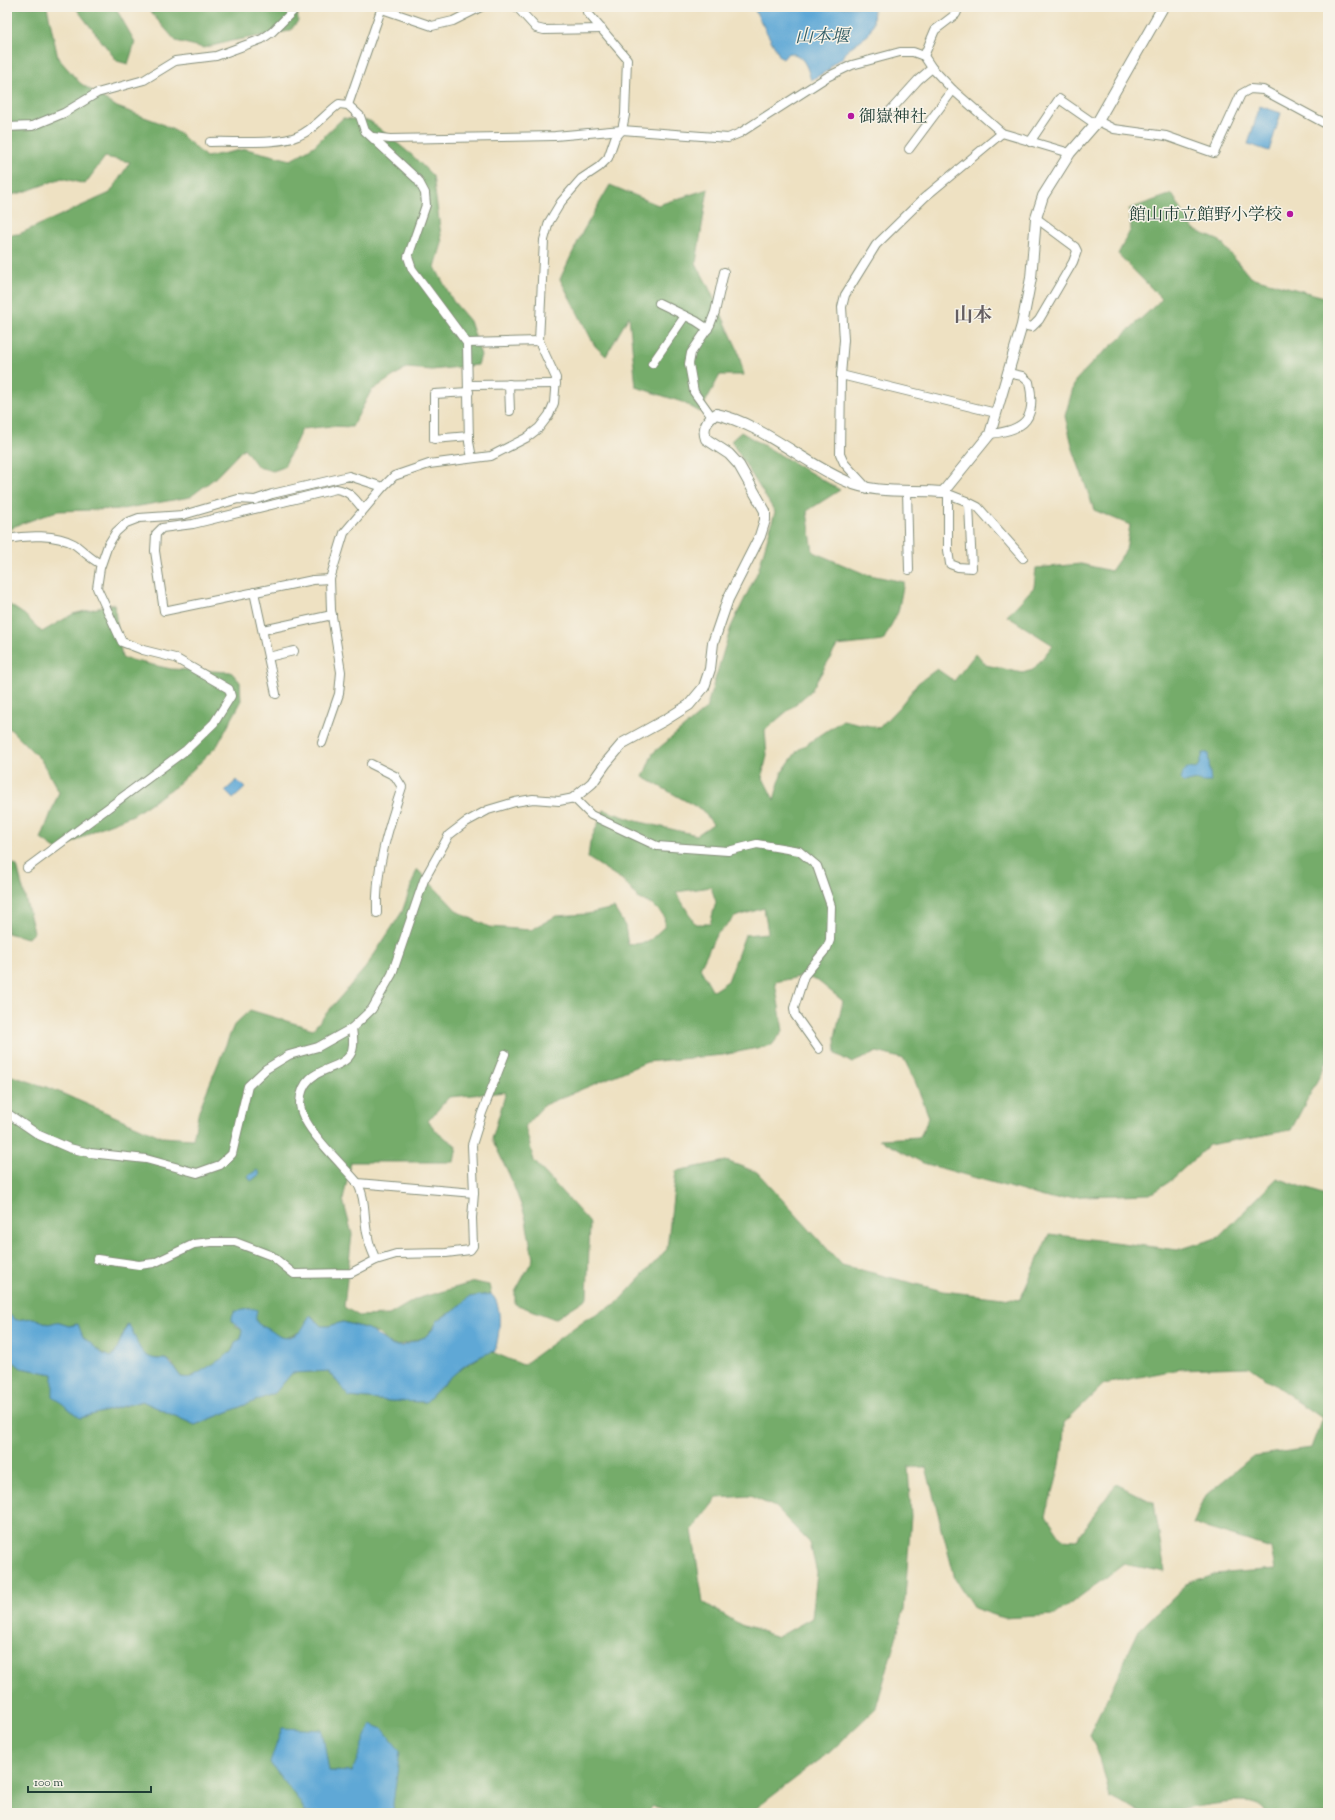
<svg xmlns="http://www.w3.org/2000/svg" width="1335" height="1820" font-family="'Sorts Mill Goudy','Noto Serif JP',serif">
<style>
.forest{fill:#74ac6a;stroke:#4a744f;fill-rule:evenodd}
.water{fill:#5ea8d6;stroke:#3e7285}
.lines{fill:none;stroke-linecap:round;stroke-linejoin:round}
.minor-casing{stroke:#868f7b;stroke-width:10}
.tertiary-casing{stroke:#868f7b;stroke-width:12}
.minor{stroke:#fff;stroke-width:8}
.tertiary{stroke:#fff;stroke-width:10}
.poi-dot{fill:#b5179e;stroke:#f7f3e8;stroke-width:1.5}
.labels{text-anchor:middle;stroke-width:3;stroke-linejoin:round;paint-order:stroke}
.poi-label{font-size:17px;fill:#1f3d34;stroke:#f7f3e8;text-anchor:start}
.water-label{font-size:18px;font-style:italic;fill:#325d65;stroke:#f7f3e8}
.quarter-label{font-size:19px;font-weight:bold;fill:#645e61;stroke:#f7f3e8}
</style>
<rect width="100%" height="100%" fill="#f7f3e8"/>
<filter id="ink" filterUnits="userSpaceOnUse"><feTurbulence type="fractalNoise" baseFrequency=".025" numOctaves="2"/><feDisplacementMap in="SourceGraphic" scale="8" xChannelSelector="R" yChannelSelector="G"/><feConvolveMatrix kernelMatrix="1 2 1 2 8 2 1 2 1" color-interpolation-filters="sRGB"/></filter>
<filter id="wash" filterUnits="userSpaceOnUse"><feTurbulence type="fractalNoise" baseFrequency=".012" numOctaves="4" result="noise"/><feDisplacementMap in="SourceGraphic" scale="16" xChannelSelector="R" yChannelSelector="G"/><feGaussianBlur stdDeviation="0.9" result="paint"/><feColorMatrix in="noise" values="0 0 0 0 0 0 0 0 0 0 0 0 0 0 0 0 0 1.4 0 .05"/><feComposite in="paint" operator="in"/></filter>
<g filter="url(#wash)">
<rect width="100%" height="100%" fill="#eee1c2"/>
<g class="forest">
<polygon points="7,7 47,7 58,58 80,83 117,107 158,122 179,133 206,157 246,149 291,160 314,146 343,118 370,121 413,156 433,176 442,243 435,267 453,301 470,321 481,355 478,365 432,370 406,368 371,391 352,427 332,426 302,429 284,467 273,471 258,467 244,448 215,478 190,497 123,509 57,511 15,526 7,533 7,235 19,234 110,193 130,162 105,157 85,184 62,178 24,192 7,196"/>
<polygon points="75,7 115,7 135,42 128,64 117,61"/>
<polygon points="146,7 297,7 298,21 290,31 231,41 204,48 176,41"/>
<polygon points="610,185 658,205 708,189 696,263 708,286 737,348 744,375 720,375 700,412 682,402 636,387 629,316 606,356 595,346 560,279 583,231"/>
<path d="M 1172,194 L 1194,230 L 1220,241 L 1250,277 L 1328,298 L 1328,1060 L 1291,1130 L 1209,1145 L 1169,1182 L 1150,1194 L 1082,1196 L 1051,1199 L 923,1163 L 879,1139 L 920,1137 L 929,1117 L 915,1081 L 904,1059 L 877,1052 L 852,1063 L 836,1054 L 835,1037 L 843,1001 L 818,981 L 804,976 L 775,982 L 783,1031 L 772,1045 L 723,1055 L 647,1062 L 544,1105 L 525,1126 L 534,1161 L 590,1223 L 587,1298 L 555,1319 L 515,1304 L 515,1292 L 533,1259 L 525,1215 L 509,1174 L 492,1139 L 506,1092 L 449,1097 L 428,1121 L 439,1134 L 457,1146 L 454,1162 L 351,1162 L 343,1200 L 352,1234 L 344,1307 L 359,1316 L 389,1315 L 416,1299 L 475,1282 L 489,1285 L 491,1294 L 469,1297 L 457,1309 L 442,1317 L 425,1337 L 397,1346 L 390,1344 L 379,1334 L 359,1326 L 343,1322 L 329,1326 L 321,1326 L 312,1316 L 309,1317 L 302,1331 L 285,1338 L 276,1336 L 270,1330 L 258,1324 L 249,1308 L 241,1312 L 235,1326 L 242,1330 L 242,1336 L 239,1341 L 235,1342 C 234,1345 233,1348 231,1351 C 226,1357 192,1380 184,1378 C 177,1376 176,1367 171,1362 C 167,1358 162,1359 156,1359 C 139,1359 134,1337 129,1325 L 127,1325 L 115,1353 L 110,1357 C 104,1355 85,1341 82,1335 C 79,1330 80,1328 76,1324 L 69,1326 L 56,1322 L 49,1324 L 33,1318 L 16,1320 L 7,1313 L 7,1071 L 12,1076 L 52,1089 L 162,1137 L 193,1139 L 199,1110 L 234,1025 L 250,1010 L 313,1029 L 366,967 L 402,912 L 417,869 L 458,912 L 489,927 L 531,930 L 556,916 L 587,914 L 614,908 L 625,926 L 628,945 L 648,942 L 665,926 L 664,916 L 654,906 L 638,898 L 624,881 L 588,858 L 590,842 L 604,810 L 636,821 L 697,835 L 713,824 L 702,810 L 643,777 L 653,753 L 706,709 L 731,627 L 758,571 L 775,512 L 731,441 L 741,432 L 840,490 L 807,511 L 813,552 L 865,574 L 904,582 L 898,612 L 883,641 L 837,646 L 811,691 L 765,730 L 767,756 L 762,776 L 774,800 L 782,772 L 798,750 L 843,720 L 879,728 L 901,705 L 918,683 L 937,669 L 954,681 L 976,653 L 986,665 L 1022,673 L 1033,670 L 1053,645 L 1007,616 L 1034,587 L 1036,568 L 1081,564 L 1111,571 L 1126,550 L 1130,525 L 1094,510 L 1073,449 L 1065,416 L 1075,381 L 1096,359 L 1117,341 L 1162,299 L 1118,254 L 1131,229 L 1129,209 ZM 711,887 L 716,902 L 710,924 L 695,924 L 676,892 ZM 764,908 L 768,933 L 745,935 L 728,981 L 713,991 L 700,968 L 716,935 L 735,917 Z"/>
<polygon points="7,603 25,615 42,632 73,614 114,604 122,658 171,669 231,672 240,682 241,702 217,746 176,786 133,815 97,829 58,851 41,839 59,792 41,760 7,726"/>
<polygon points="7,861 17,866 34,932 28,938 7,933"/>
<path d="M 726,1161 L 757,1172 L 842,1265 L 943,1291 L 1020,1300 L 1049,1234 L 1178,1250 L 1219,1237 L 1277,1178 L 1328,1196 L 1328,1813 L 1266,1813 C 1259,1786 1165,1818 1144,1813 C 1133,1811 1121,1802 1110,1797 L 1100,1758 L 1090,1735 L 1139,1630 L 1188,1583 L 1214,1574 L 1275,1569 L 1271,1548 L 1193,1524 L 1206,1495 L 1253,1456 L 1311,1448 L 1322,1418 L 1249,1367 L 1180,1369 L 1104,1384 L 1064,1423 C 1064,1457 1056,1483 1046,1515 L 1062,1539 L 1076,1540 L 1116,1484 L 1154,1503 L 1165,1572 L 1124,1564 L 1055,1615 L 1003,1618 L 974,1608 L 955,1579 L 926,1467 L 908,1467 L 911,1516 L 904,1610 L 876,1708 L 830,1752 L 750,1813 L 677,1813 L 653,1806 L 647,1813 L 394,1813 L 393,1804 L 359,1756 L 352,1772 L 329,1771 L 300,1802 L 306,1813 L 7,1813 L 7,1356 L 21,1368 L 53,1374 L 80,1418 L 142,1401 L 195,1425 L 275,1393 L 292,1373 L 329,1371 L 349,1397 L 390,1401 L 426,1402 L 456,1372 L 488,1352 L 492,1352 L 523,1365 L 583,1321 L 617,1303 L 667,1249 L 676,1171 ZM 750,1496 L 775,1507 L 810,1543 L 817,1573 L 812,1618 L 778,1637 L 741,1625 L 703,1602 L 692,1530 L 717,1498 Z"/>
</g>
<g class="water">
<path d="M 753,7 L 874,7 L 873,24 L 868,35 L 848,49 L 842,59 C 835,61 832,64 829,70 L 811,80 C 807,67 804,54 788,53 L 783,59 L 780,57 Z"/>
<polygon points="1260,106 1281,113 1269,151 1248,144"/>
<polygon points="1203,753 1208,753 1211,782 1202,782 1196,780 1184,783 1181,780 1183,773 1187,768 1195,769 1199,767"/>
<polygon points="237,780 245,788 233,799 225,791"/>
<polygon points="257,1170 260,1174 251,1181 248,1176"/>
<path d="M 491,1294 C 504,1305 499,1337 495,1351 C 466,1359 446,1381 426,1402 L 390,1401 L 349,1397 L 329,1371 L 292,1373 L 275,1393 L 195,1425 L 142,1401 L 80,1418 L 53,1396 L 53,1374 L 21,1368 L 7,1356 L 7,1313 L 16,1320 L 33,1318 L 49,1324 L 56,1322 L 69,1326 L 78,1324 L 83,1337 L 103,1354 L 110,1357 L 115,1353 L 128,1324 C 137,1335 136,1353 152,1358 C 157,1360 163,1358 168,1360 L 181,1377 L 190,1378 L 223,1358 L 233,1349 L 235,1342 L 241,1339 L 242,1330 L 232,1321 L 232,1317 L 235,1311 C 243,1312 250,1306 257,1310 C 253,1326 260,1324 270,1330 C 277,1334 280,1340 290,1337 C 304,1332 303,1326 310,1315 L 321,1326 L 329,1326 L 343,1322 L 368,1329 L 393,1346 L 402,1346 L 425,1337 L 433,1329 L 438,1320 L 457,1309 L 469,1297 Z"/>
<polygon points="371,1724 383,1729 400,1751 393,1804 394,1813 306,1813 300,1802 270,1763 282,1728 322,1730 329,1771 352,1772"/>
</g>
</g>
<g filter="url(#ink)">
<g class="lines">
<defs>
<g id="minor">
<polyline points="517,7 536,28 544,30 602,29"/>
<polyline points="382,9 432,26 453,21 481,7"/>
<polyline points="924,56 935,30 956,14 959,7"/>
<polyline points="348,105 382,7"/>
<polyline points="890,111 918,80 932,68"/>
<polyline points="1098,121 1114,129 1166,136 1214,153 1241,94 1250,89 1263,90 1328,125"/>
<polyline points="7,127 32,126 64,113 97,93 144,80 175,61 216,56 262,39 272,32 297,7"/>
<polyline points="373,137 390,139 555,136 622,130 728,138 740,133 827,77 852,65 900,52 913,52 924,56 932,68 953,90 1002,133 1070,153"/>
<path d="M 210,142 C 233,141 279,145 298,136 C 315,129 325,114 339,104 L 348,105 L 360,116 L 365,131 L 418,180 L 425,193 L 426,205 L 408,257 L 412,269 L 467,343 L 469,442 L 472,458"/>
<polyline points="1030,142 1059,99 1095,124"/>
<polyline points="909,149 953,90"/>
<polyline points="659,303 696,321 708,329"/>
<polyline points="1022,325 1032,327 1039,320 1073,262 1077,251 1075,247 1036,218"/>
<polyline points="467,343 539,341"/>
<polyline points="652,364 685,316"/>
<polyline points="841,375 996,413"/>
<polyline points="509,384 510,411"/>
<polyline points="469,385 556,384"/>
<polyline points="469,392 434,394 434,439 469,436"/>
<polyline points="712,417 694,392 689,364 691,353 710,325 715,312 724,272"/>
<path d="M 990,434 C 1026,430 1037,418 1029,382 L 1022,376 L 1008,373"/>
<polyline points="867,488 844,463 840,454 841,375 844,340 842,307 845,295 876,245 925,197 1002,133"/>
<polyline points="907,490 909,570"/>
<polyline points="943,492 966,501 969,505 972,568 958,567 950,564 948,550 948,494"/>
<polyline points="966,501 978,507 1023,558"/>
<path d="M 7,539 C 27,535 56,534 74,544 C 84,551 89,558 101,564"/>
<path d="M 330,579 L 313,580 L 164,611 L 155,551 L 156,534 L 162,528 L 193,524 L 336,489 C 350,491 355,499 363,509"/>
<polyline points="254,592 276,694"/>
<polyline points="263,630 332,615"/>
<polyline points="268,657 294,651"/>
<polyline points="322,743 339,694 341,672 331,610 330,579 344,533 383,487 394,476 429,464 491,456 526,438 539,428 549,415 554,403 556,378 539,341 544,240 549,222 561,202 581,179 599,167 608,158 615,138 622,130 625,115 627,59 587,12 586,7"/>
<path d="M 371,764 L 395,776 L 402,787 C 388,829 375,869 377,913"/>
<polyline points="27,868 186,750 214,723 231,696 229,689 175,658 143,650 122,642 97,588 100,568 108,545 116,532 126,523 139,518 183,515 238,499 255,500 272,494 349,476 383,487"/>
<path d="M 352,1028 C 353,1036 355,1048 350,1055 C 338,1073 302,1065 300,1103 C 300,1126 342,1164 356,1181 C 367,1197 363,1220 368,1237 C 369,1245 373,1253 376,1260"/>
<polyline points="7,1113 39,1135 69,1148 90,1153 146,1159 197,1173 220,1165 232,1154 248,1086 266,1069 289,1055 318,1047 352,1028 372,1009 392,974 424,880 449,835 466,822 488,810 515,802 533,799 559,801 574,798 591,815 657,846 728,851 757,844 799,851 817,866 831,906 830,940 827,948 804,976 794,1008 795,1015 819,1049"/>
<polyline points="357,1183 474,1193"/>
<polyline points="97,1259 139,1265 154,1263 194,1244 211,1242 235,1242 272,1256 294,1274 351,1273 376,1260 396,1254 446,1253 470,1250 473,1246 472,1218 474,1193 472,1145 482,1113 505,1054"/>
</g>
<path id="tertiary" d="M 574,798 L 592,783 L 606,763 L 623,743 L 665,720 L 689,705 L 704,687 L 710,669 L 713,643 L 728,599 L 760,536 L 765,520 L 765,511 L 739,465 L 729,454 L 706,439 C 702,428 706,421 716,414 C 760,423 804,463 846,481 C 876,495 911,489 943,492 L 990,434 L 1022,325 L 1031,278 L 1036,218 L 1043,196 L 1070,153 L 1098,121 L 1163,7"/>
</defs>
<use href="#minor" class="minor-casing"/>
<use href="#tertiary" class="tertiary-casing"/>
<use href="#minor" class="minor"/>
<use href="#tertiary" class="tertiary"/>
</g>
</g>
<g class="poi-dot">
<circle cx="851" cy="116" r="4"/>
<circle cx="1290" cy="214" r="4"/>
</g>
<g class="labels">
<g class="poi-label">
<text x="859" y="122">御嶽神社</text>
<text x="1282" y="220" text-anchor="end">館山市立館野小学校</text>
</g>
<g class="water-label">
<text x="822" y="42">山本堰</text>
</g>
<g class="quarter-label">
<text x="973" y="321">山本</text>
</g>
</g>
<rect width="1335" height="1820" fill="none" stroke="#f7f3e8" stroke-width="24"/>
<path d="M28 1786v6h123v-6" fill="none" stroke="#1f3d34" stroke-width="2"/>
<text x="34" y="1786" font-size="12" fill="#1f3d34" stroke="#f7f3e8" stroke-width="3" paint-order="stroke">100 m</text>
</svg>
